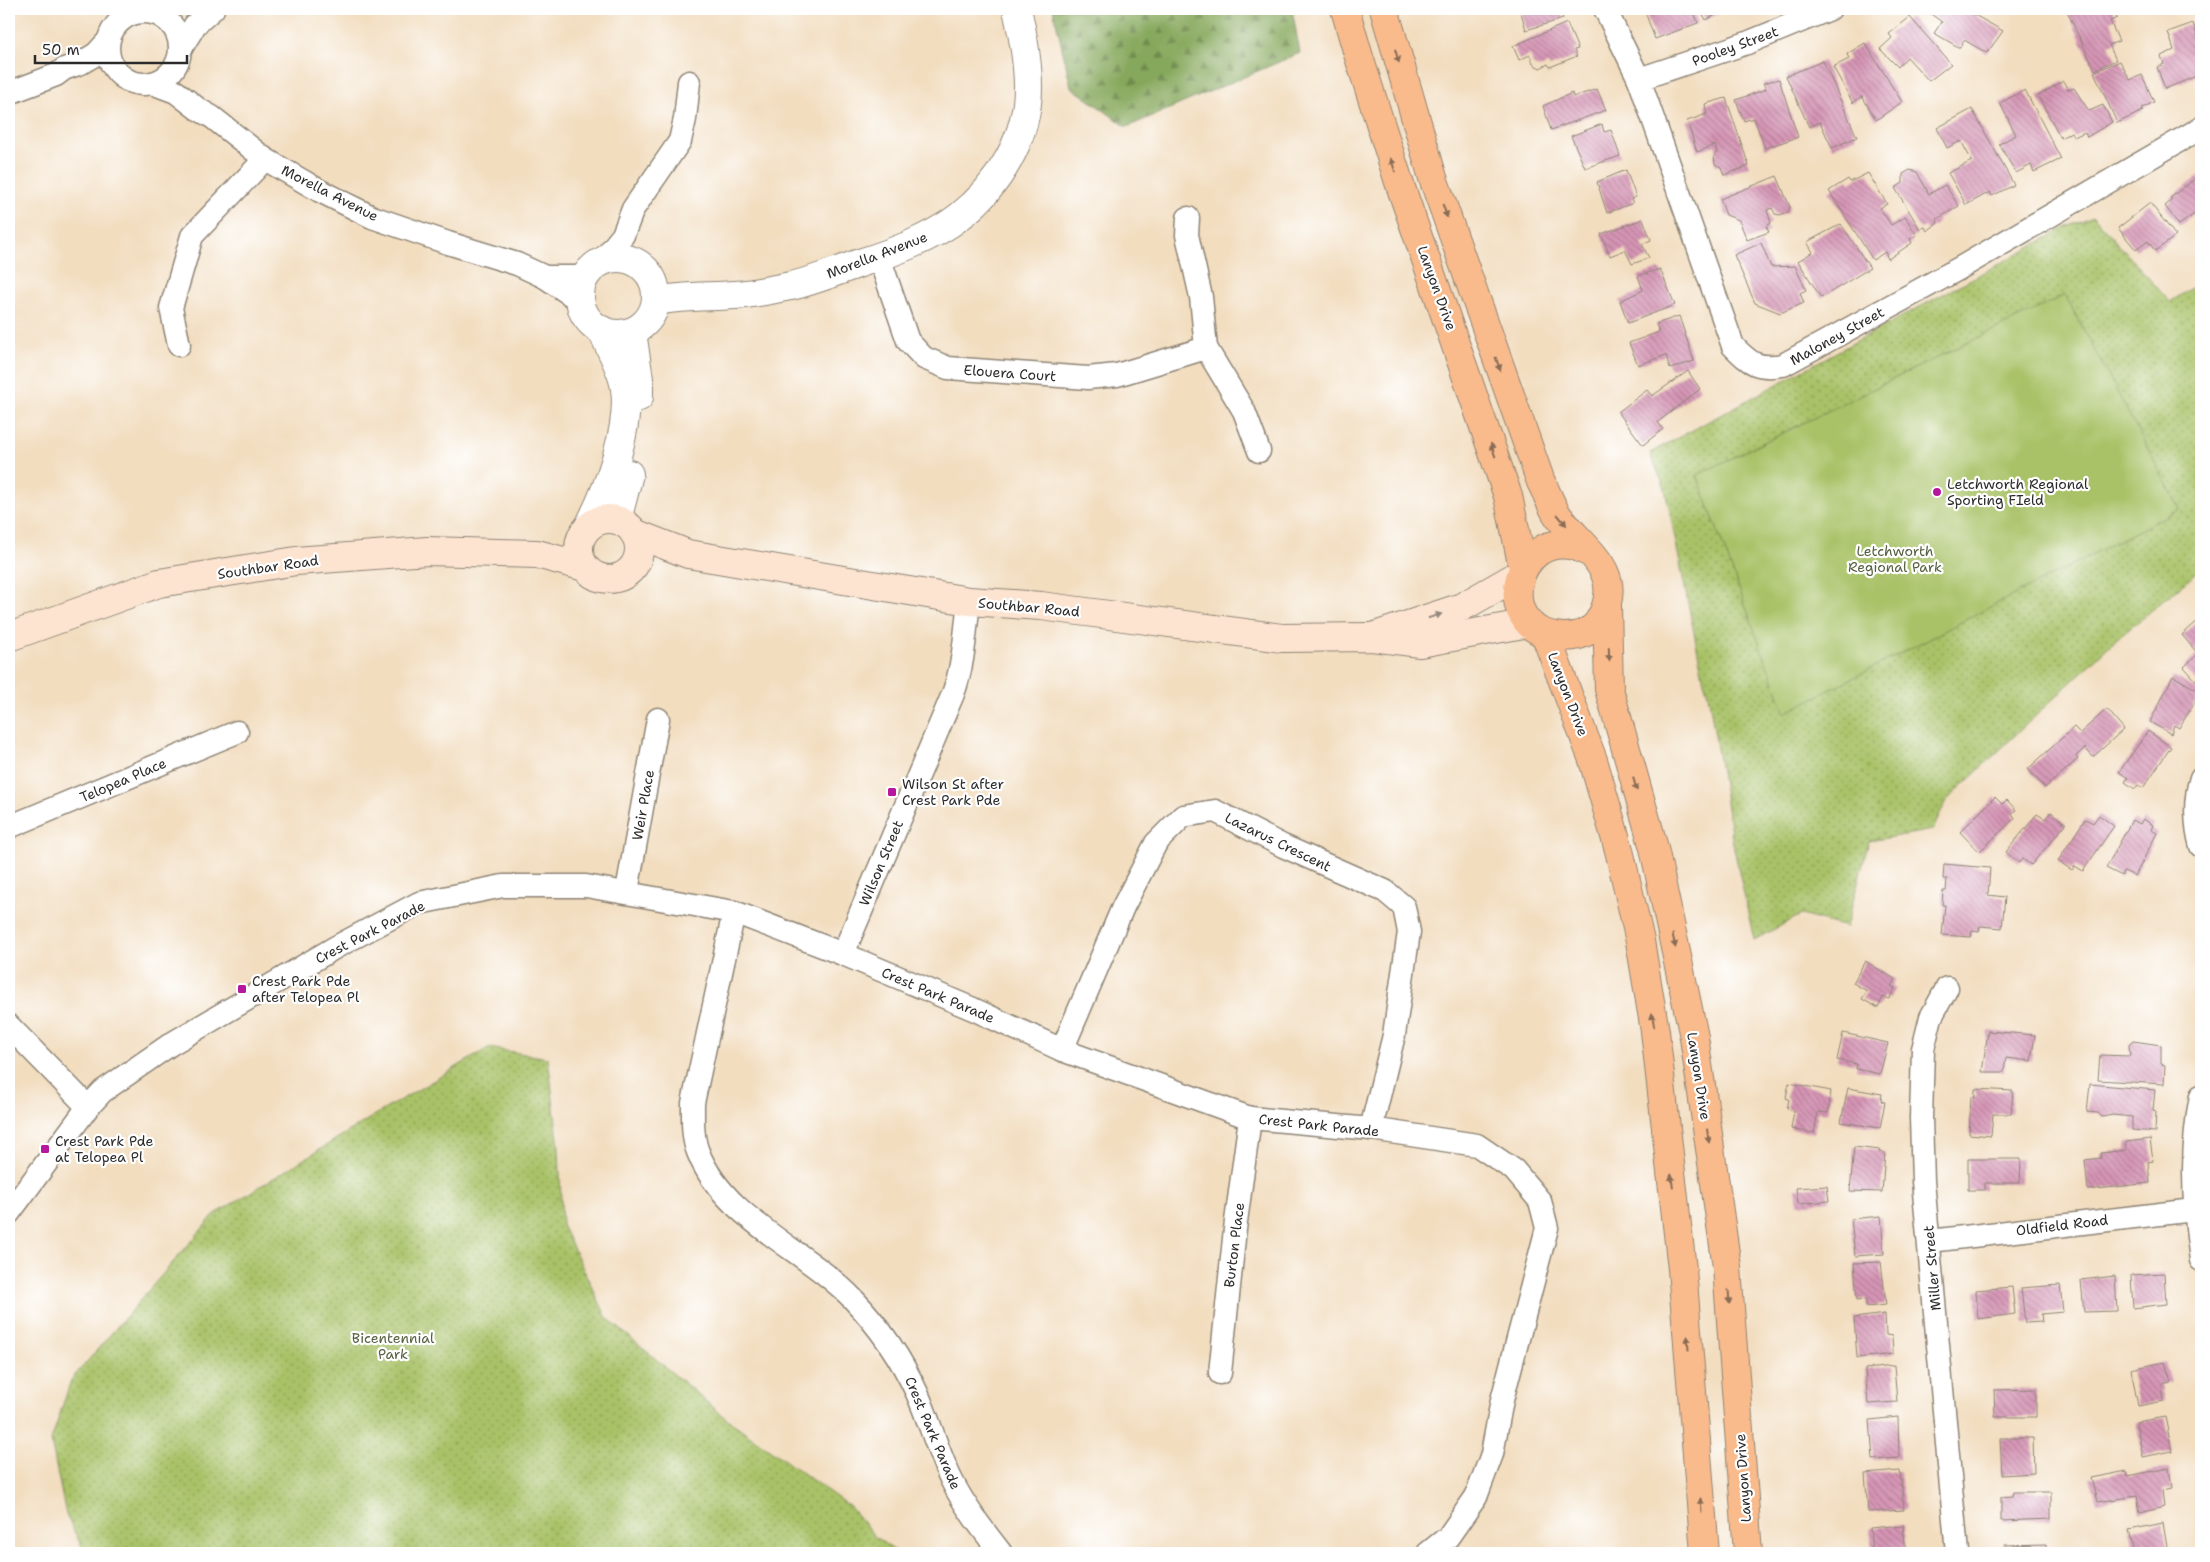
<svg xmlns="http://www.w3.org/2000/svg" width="2210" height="1562" font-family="'Shantell Sans',sans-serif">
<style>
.forest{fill:url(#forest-firs);stroke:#586a44}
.park{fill:url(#park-dots);stroke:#6a7649}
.pitch{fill:#a9c267;stroke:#6a7649}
.building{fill:url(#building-back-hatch)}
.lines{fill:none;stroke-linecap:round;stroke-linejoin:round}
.minor-casing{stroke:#8e8475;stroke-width:25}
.tertiary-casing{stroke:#8e8475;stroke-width:30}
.secondary-casing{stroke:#8e8475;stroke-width:30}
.primary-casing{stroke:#8e8475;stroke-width:30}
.minor{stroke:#fff;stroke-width:22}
.tertiary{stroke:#fff;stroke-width:28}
.secondary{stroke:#fde4d1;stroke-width:28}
.primary{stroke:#fabb8c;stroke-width:28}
.oneway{fill:#886c57}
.oneway2{fill:#94887e}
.poi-dot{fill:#b5179e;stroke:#fff;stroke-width:2}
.labels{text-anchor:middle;stroke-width:4.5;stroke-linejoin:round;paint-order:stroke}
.street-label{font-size:14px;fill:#2b2b2b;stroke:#fff}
.poi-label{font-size:14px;fill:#2b2b2b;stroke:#fff;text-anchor:start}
.park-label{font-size:14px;fill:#576040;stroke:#fff}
</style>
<defs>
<pattern id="forest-firs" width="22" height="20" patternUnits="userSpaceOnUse" patternTransform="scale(1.25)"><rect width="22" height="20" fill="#86a85c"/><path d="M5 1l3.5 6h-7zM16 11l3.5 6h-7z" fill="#6e894c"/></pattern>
<pattern id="park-dots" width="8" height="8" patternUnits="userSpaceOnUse" patternTransform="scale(1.25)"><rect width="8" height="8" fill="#a9c267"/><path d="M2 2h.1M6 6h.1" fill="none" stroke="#8a9e55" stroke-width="1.8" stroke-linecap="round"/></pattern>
<pattern id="building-back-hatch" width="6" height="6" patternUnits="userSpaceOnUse" patternTransform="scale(1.25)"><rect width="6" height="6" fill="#d695b5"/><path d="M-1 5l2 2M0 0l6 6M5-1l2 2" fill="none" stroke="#ae7a93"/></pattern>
</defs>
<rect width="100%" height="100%" fill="#fff"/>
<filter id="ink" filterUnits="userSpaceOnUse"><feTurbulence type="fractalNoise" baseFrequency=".02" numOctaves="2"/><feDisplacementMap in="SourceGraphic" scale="10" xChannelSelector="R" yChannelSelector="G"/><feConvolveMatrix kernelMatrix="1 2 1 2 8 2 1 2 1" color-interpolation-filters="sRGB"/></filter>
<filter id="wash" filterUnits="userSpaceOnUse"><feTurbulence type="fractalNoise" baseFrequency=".0096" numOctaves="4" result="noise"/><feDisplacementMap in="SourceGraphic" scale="20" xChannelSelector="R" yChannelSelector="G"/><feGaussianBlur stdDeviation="1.12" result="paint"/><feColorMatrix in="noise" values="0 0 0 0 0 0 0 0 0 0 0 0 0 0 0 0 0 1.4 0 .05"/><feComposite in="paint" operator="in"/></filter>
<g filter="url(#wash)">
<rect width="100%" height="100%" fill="#f2ddbf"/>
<polygon class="forest" points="1053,9 1292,9 1300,53 1127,127 1071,87"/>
<g class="park">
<polygon points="2093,216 2170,302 2201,282 2201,569 2109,646 1946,801 1933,830 1869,841 1846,927 1801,915 1754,940 1733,844 1708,694 1704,682 1665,489 1650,453 2067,227"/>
<polygon points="489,1048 548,1058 559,1148 562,1225 607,1318 727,1419 850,1507 875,1537 898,1553 85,1553 66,1515 51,1441 71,1380 214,1215 380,1112"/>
</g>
<polygon class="pitch" points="2065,295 2180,509 1785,713 1697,475"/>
<g id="blocks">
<g class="building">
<polygon points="1520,9 1561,9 1563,19 1526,30"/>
<polygon points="1644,9 1693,9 1698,23 1655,39"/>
<polygon points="1700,9 1727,9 1706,20"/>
<polygon points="1930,9 1964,9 2003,31 1987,53 1964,40 1960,48 1934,33 1942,22 1928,12"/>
<polygon points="2066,9 2113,9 2117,18 2110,21 2119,41 2109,45 2116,60 2095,70"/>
<polygon points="2201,11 2201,31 2194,14"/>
<polygon points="1910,17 1951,64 1929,81 1907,57 1898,67 1880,49 1892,38 1889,34"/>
<polygon points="1567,23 1578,49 1574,50 1577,56 1550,67 1548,64 1540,68 1533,64 1530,55 1519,60 1513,46"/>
<polygon points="2193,23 2201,47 2201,74 2165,89 2157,67 2164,64 2161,56 2174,50 2168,32"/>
<polygon points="1865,43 1902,102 1876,120 1862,96 1853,103 1833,67 1849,59 1847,54"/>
<polygon points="1823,61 1857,137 1832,148 1820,122 1809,127 1786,76"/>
<polygon points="2120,61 2130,80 2142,75 2154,102 2142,108 2143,111 2117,123 2094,72"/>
<polygon points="1779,79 1798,137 1765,148 1754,118 1744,121 1736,100 1766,89 1763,83"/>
<polygon points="2063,81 2068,90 2074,88 2089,111 2103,105 2112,122 2087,137 2085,132 2074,137 2071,132 2061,138 2038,96"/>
<polygon points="1597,89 1606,110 1551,130 1543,106 1572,93 1573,97"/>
<polygon points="2025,90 2061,159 2034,172 2031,165 2016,173 1999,144 2016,135 2000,103"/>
<polygon points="1726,98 1749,166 1724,175 1721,167 1715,164 1714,157 1717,151 1715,145 1697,152 1687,121 1707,114 1705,104"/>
<polygon points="1972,109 2014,185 1992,196 1990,192 1966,205 1948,173 1972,161 1961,141 1947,148 1937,128"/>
<polygon points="1602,124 1604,132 1611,130 1620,156 1585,168 1571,136"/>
<polygon points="1626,170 1636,197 1631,199 1633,203 1607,213 1597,182"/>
<polygon points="1910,170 1917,172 1929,194 1945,185 1959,206 1937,219 1938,223 1927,231 1925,227 1920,229 1895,188 1903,183 1903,174"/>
<polygon points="1868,173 1887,204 1880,208 1891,225 1905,217 1917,235 1910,239 1912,243 1888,259 1885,252 1873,260 1829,191 1848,179 1850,182"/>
<polygon points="2200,175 2201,217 2197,212 2179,225 2165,206 2172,200 2170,198"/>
<polygon points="1777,176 1790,207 1788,212 1780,215 1775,214 1772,208 1767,210 1771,223 1766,226 1769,232 1747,240 1739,220 1726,215 1720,199"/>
<polygon points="2150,203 2176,236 2155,251 2148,241 2136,250 2118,228"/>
<polygon points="1643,219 1651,240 1642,244 1649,258 1632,264 1625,250 1610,256 1601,234"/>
<polygon points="1841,224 1870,268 1821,298 1798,261 1813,252 1807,242"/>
<polygon points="1761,243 1771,267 1795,266 1806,290 1800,293 1804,303 1780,313 1755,303 1734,255"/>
<polygon points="1660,269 1675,305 1628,323 1620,301 1643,290 1638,276"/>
<polygon points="1679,316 1694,361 1670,369 1666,355 1638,365 1629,343 1659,332 1656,324"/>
<polygon points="1688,371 1700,389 1658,422 1663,429 1643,445 1618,412 1647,390 1652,396"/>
<polygon points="2201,618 2201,686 2184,667 2198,654 2182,635"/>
<polygon points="2173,676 2201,692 2179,728 2174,725 2171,734 2150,722"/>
<polygon points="2107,709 2124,729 2093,757 2085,748 2076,756 2078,759 2045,788 2028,769 2074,727 2080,733"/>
<polygon points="2148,731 2171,747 2143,788 2138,785 2135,789 2125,782 2128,778 2119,772"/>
<polygon points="1995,797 2002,804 2007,800 2016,810 2012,813 2015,818 1979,852 1960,832"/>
<polygon points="2051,812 2066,824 2031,865 2022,859 2019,863 2006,852 2037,814 2045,819"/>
<polygon points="2099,815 2114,826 2083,871 2075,866 2072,870 2058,861 2085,819 2093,823"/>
<polygon points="2143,819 2153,825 2151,830 2157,833 2135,876 2124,871 2122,876 2106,868 2132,820 2140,824"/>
<polygon points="1944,864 1990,868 1988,895 2005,897 2002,928 1980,926 1979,932 1972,931 1971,937 1942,935 1945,905 1942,905 1943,891 1946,891 1947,879 1943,879"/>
<polygon points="1865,961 1895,979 1891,986 1895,988 1889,999 1883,997 1878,1008 1862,999 1867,991 1853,983"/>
<polygon points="1988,1031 2035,1035 2031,1061 2006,1058 2004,1072 1982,1072"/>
<polygon points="1843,1033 1888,1043 1880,1074 1856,1069 1857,1064 1837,1060"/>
<polygon points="2133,1041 2161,1045 2161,1064 2165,1065 2164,1084 2098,1080 2100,1055 2130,1056 2129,1045"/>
<polygon points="1789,1083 1831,1091 1828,1113 1818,1112 1814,1133 1791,1129 1794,1111 1787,1109 1789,1099 1786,1098"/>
<polygon points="2090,1084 2155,1090 2153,1110 2156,1111 2155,1132 2132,1130 2132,1117 2113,1115 2102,1117 2098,1113 2087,1112"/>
<polygon points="1848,1088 1882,1094 1881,1101 1885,1102 1880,1128 1841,1122"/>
<polygon points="1975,1089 2013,1091 2011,1114 1993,1114 1991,1136 1969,1134 1971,1097 1975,1098"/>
<polygon points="2150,1139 2153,1161 2148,1162 2150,1183 2088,1190 2085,1160 2101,1158 2101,1153 2126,1150 2126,1142"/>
<polygon points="1854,1147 1880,1150 1879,1152 1885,1153 1882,1192 1850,1191"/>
<polygon points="1968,1159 2021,1159 2020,1183 1985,1183 1985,1190 1968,1190"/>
<polygon points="1827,1186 1829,1201 1798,1204 1796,1188"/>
<polygon points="1881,1216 1884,1254 1855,1256 1851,1219"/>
<polygon points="1881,1262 1886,1305 1866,1307 1866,1299 1857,1300 1854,1263"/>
<polygon points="2164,1273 2166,1304 2133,1308 2131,1275"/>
<polygon points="2115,1276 2117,1311 2084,1312 2081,1280"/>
<polygon points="2060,1285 2063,1312 2041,1314 2042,1322 2025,1323 2021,1288"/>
<polygon points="2012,1287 2015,1314 1978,1319 1976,1290"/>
<polygon points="1885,1314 1886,1335 1892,1336 1893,1354 1857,1358 1854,1318"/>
<polygon points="2165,1362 2171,1382 2161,1384 2164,1401 2138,1406 2131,1369"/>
<polygon points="1894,1366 1897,1402 1868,1404 1865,1369"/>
<polygon points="2036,1389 2036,1417 1995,1417 1994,1390"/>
<polygon points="1898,1417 1899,1458 1873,1460 1870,1420"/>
<polygon points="2165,1417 2172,1451 2143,1457 2136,1422"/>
<polygon points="2000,1438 2033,1438 2034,1473 2002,1475"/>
<polygon points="2169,1468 2172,1488 2162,1490 2164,1507 2140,1513 2137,1496 2097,1502 2091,1478 2127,1471 2128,1476"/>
<polygon points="1900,1471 1904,1510 1868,1512 1865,1474"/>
<polygon points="2013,1492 2051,1492 2051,1519 2001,1521 2001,1497 2012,1496"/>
<polygon points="2163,1523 2168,1553 2134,1553 2129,1530"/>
<polygon points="1903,1525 1906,1553 1872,1553 1870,1528"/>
<polygon points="2046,1544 2046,1553 2005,1553 2005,1545"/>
</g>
</g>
</g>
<g filter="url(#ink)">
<use href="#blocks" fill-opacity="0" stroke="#8e8475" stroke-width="1"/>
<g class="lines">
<defs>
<g id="minor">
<path d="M 1605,9 L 1639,79 L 1733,346 C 1751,364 1757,369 1783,365 L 1960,268 L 2201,128"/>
<circle cx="144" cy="48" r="36"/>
<polyline points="180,50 195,25 213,9"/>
<polyline points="1639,79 1747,43 1830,9"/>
<polyline points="152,83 176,92 198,109 212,117 265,159 320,191 372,217 448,243 517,264 545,277 580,301"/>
<polyline points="9,93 56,75 64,69 81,63 96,54 108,41"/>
<polyline points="1188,218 1187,235 1201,297 1206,348 1244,411 1259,451"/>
<polyline points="879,257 908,341 924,358 948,368 1088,378 1117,375 1206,348"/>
<polyline points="602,261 623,235 633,209 680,141 685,119 689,82"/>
<polyline points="545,277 585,277"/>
<polyline points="179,345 171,308 192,236 265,159"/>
<path d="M 2201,778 C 2194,799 2195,825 2201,846"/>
<polyline points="9,827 237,732"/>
<polyline points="627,891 658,719"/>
<path d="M 734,912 L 693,1103 C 693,1119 692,1137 698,1152 C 724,1219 805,1249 853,1299 C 879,1326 901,1358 917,1393 C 930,1422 938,1453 952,1481 C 965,1507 983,1530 1001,1553"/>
<path d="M 843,954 L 953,694 C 964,664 965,633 969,601"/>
<polyline points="1947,988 1931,1017 1923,1049 1921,1118 1923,1181 1957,1553"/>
<polyline points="9,1026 88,1107"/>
<polyline points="1062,1050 1123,907 1156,843 1183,816 1215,811 1283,846 1385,891 1404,907 1409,932 1394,1035 1371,1129"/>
<path d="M 2201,1096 C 2190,1151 2193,1206 2201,1260"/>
<polyline points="9,1213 88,1107 103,1091 171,1044 336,947 419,903 503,886 586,886 734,912 843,954 973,1009 1062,1050 1250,1118 1371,1129 1477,1145 1514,1170 1540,1201 1547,1228 1502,1400 1492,1454 1476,1497 1448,1537 1428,1553"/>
<polyline points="1930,1241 2194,1210"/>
<polyline points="1220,1373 1235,1229 1250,1118"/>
</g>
<g id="tertiary">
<circle cx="618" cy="296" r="38"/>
<path d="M 656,301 C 683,296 707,297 735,295 C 753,294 773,289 791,286 C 814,281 837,271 860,263 C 894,252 930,239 959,217 C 998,187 1028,138 1028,87 C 1028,60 1023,35 1017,9"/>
<polyline points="632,332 639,379 639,397"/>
<polyline points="617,520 629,474"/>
<path d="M 589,526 C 608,489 636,417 622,376 C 617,360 608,345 602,330"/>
</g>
<g id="secondary">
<circle cx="609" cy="549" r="30"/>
<polyline points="634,533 688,554 969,601 1041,606 1282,638 1372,637 1420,643 1529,623"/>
<polyline points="1378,635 1462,607 1520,574"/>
<polyline points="9,637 159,583 296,561 427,551 537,554 585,567"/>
</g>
<g id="primary">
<polyline points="1345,9 1358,54 1399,182 1508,496 1523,568"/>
<path d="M 1384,9 L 1433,178 L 1541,482 C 1547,493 1551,506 1558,516 C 1585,551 1628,573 1599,621 C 1590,635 1570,639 1555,636 C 1492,626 1516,531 1574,546 C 1579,547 1585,551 1591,553"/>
<polyline points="1607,606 1609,689 1654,848 1694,1037 1727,1267 1748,1553"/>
<polyline points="1545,634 1593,760 1619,850 1640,941 1655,1031 1682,1269 1705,1553"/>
</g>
</defs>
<use href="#minor" class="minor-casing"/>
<use href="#tertiary" class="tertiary-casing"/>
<use href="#secondary" class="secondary-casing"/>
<use href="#primary" class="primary-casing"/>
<use href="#minor" class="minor"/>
<use href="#tertiary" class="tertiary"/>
<use href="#secondary" class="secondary"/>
<use href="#primary" class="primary"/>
</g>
<defs><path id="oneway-solid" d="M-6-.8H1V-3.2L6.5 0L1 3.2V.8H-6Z" transform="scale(1.25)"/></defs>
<g class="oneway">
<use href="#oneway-solid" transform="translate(1397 56) rotate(74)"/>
<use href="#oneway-solid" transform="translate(1393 165) rotate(-108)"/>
<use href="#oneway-solid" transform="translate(1445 211) rotate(71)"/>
<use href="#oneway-solid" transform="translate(1498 364) rotate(70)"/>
<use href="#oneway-solid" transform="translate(1493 450) rotate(-109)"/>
<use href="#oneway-solid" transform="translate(1562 520) rotate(50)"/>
<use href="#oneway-solid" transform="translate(1609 654) rotate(89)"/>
<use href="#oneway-solid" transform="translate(1635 784) rotate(74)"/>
<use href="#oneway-solid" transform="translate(1674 941) rotate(78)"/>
<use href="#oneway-solid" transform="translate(1653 1020) rotate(-99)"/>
<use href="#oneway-solid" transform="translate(1708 1136) rotate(82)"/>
<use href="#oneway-solid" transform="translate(1672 1181) rotate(-97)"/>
<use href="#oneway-solid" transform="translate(1729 1297) rotate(86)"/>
<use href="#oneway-solid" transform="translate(1688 1343) rotate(-94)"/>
<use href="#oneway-solid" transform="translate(1701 1505) rotate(-95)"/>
</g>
<use class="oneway2" href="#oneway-solid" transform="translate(1435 616) rotate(-18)"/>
</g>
<g class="poi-dot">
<circle cx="1937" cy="492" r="5"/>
<rect x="887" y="787" width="10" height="10" rx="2.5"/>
<rect x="237" y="984" width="10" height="10" rx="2.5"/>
<rect x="40" y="1144" width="10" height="10" rx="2.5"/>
</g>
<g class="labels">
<g class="street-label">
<text transform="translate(1735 46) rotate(-20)" y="5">Pooley Street</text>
<text transform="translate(330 193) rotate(27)" y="5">Morella Avenue</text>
<text transform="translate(877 255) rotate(-21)" y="5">Morella Avenue</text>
<text transform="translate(1437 288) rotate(70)" y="5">Lanyon Drive</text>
<text transform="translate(1837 336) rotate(-29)" y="5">Maloney Street</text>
<text transform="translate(1010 373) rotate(4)" y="5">Elouera Court</text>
<text transform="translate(268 567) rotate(-8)" y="5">Southbar Road</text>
<text transform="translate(1029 607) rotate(5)" y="5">Southbar Road</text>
<text transform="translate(1568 694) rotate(69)" y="5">Lanyon Drive</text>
<text transform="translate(123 780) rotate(-23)" y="5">Telopea Place</text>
<text transform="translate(643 805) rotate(-80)" y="5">Weir Place</text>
<text transform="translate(1278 842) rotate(26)" y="5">Lazarus Crescent</text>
<text transform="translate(881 863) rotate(-67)" y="5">Wilson Street</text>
<text transform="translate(370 932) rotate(-27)" y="5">Crest Park Parade</text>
<text transform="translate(938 995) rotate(23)" y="5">Crest Park Parade</text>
<text transform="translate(1699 1076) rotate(81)" y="5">Lanyon Drive</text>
<text transform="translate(1319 1125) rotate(6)" y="5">Crest Park Parade</text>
<text transform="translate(2062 1225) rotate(-7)" y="5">Oldfield Road</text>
<text transform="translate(1234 1245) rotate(-83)" y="5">Burton Place</text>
<text transform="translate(1932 1268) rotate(-95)" y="5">Miller Street</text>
<text transform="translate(933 1433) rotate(67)" y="5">Crest Park Parade</text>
<text transform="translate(1743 1478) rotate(-94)" y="5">Lanyon Drive</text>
</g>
<g class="poi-label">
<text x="1947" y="489">Letchworth Regional<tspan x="1947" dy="16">Sporting FIeld</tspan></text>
<text x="902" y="789">Wilson St after<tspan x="902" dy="16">Crest Park Pde</tspan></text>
<text x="252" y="986">Crest Park Pde<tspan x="252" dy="16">after Telopea Pl</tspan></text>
<text x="55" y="1146">Crest Park Pde<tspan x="55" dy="16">at Telopea Pl</tspan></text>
</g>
<g class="park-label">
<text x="1895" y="556">Letchworth<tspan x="1895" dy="16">Regional Park</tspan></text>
<text x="393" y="1343">Bicentennial<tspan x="393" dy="16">Park</tspan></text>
</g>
</g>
<rect width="2210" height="1562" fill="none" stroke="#fff" stroke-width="30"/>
<path d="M35 55v8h152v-8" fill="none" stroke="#2b2b2b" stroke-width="2.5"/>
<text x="42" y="55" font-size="15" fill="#2b2b2b" stroke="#ffffff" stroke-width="4" paint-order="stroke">50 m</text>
</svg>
